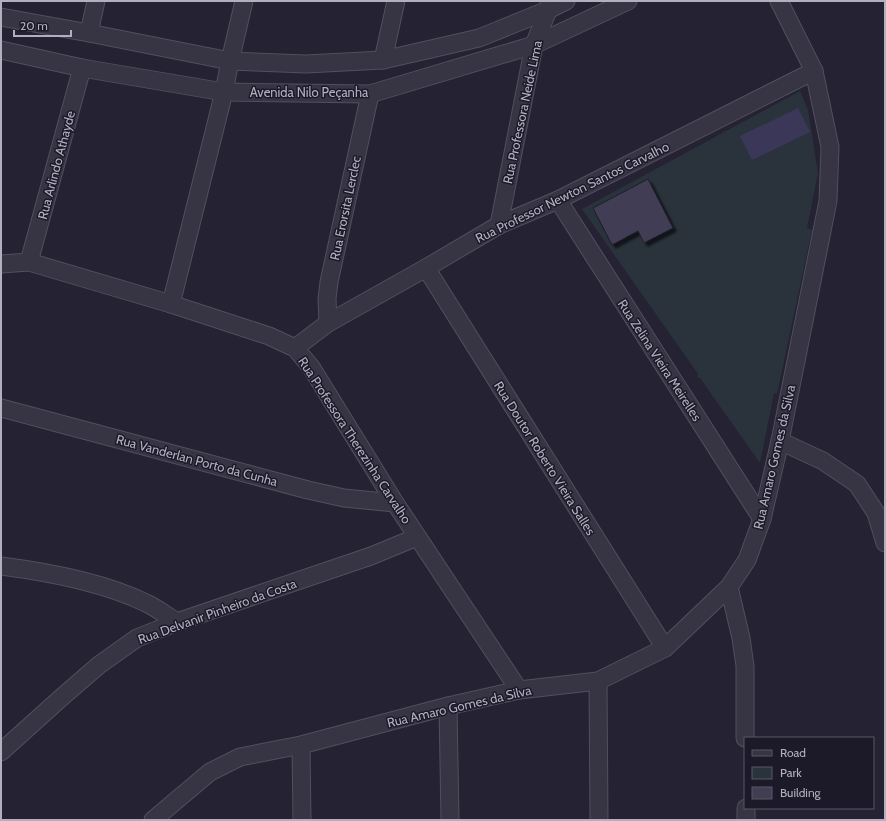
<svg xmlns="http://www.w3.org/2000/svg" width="886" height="821" font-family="Cabin,sans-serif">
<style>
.green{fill:#2a333c}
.water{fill:#3b3758}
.building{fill:#413e54;stroke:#1e1c2b;filter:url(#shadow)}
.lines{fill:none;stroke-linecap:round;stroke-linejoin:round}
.minor-casing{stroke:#524f5f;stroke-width:19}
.minor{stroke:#373544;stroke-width:17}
.labels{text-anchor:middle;stroke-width:3;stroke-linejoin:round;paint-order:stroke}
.street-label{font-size:13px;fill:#b2afc1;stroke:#1c1a29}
</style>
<defs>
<filter id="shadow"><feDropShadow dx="3.5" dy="3.5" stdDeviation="1" flood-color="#0009"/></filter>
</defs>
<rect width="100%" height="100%" fill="#242233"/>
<polygon class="green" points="800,91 808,110 818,173 807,228 812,230 777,394 774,393 760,463 700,378 697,377 698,374 582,209"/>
<polygon class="water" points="798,108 810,132 752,160 740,136"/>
<polygon class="building" points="648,179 673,228 644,243 638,231 612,245 593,208"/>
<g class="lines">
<defs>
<g id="minor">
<polyline points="1,17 89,33 230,61 306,64 383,60 479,38 548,10 566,1"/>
<polyline points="89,33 96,1"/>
<polyline points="1,50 82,68 224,92 370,94 534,45 628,1"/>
<polyline points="383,60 396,1"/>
<polyline points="558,200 762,519"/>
<polyline points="499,225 534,45 548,10 549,5"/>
<polyline points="29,262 82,68"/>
<polyline points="1,264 29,262 171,304 269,336 295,348 311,367 395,503 519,690"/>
<polyline points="426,268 665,648"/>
<polyline points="171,304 224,92 230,61 244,1"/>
<polyline points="328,323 327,299 329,282 370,94"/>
<polyline points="295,348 328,323 426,268 499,225 558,200 814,71"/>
<polyline points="1,408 308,490 344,498 395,503"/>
<polyline points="780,441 823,461 857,484 876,513 885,543"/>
<path d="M 1,566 C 48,572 103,582 146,603 C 157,608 167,616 177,622"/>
<polyline points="729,587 741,638 745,666 745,738"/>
<polyline points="598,681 599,820"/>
<polyline points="448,706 450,820"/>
<polyline points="301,745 302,820"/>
<polyline points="1,752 62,697 99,665 137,638 177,622 371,556 417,537"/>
<polyline points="746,808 746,820"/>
<polyline points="153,820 210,772 240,757 301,745 448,706 519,690 598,681 665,648 729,587 747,560 762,519 780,441 828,201 830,147 814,71 779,1"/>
</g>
</defs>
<use href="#minor" class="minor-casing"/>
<use href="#minor" class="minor"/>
</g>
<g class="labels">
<g class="street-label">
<text x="309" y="97">Avenida Nilo Peçanha</text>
<text transform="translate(522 112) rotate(-78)" y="5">Rua Professora Neide Lima</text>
<text transform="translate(56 165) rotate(-75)" y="5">Rua Arlindo Athayde</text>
<text transform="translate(572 192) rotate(-26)" y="5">Rua Professor Newton Santos Carvalho</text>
<text transform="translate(345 208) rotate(-78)" y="5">Rua Erorsita Lerclec</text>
<text transform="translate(660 360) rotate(57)" y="5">Rua Zelina Vieira Meirelles</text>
<text transform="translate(355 440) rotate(57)" y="5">Rua Professora Therezinha Carvalho</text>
<text transform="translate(774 457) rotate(-77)" y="5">Rua Amaro Gomes da Silva</text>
<text transform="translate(545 458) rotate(58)" y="5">Rua Doutor Roberto Vieira Salles</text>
<text transform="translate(197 460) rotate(15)" y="5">Rua Vanderlan Porto da Cunha</text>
<text transform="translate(217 611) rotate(-20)" y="5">Rua Delvanir Pinheiro da Costa</text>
<text transform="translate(459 706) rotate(-13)" y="5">Rua Amaro Gomes da Silva</text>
</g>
</g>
<rect width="886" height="821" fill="none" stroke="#b2afc1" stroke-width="4"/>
<rect x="744" y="737" width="130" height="72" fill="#1c1a29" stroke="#585666"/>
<rect x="752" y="750" width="20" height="6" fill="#373544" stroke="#585666"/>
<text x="780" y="757" font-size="12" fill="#b2afc1">Road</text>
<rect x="752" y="767" width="20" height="12" fill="#2a333c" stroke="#585666"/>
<text x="780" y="777" font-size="12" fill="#b2afc1">Park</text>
<rect x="752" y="787" width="20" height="12" fill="#413e54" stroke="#585666"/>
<text x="780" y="797" font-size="12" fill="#b2afc1">Building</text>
<path d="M14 30v6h57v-6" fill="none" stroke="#b2afc1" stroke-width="2"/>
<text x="20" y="30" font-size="12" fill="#b2afc1" stroke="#1c1a29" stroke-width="3" paint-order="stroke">20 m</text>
</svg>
